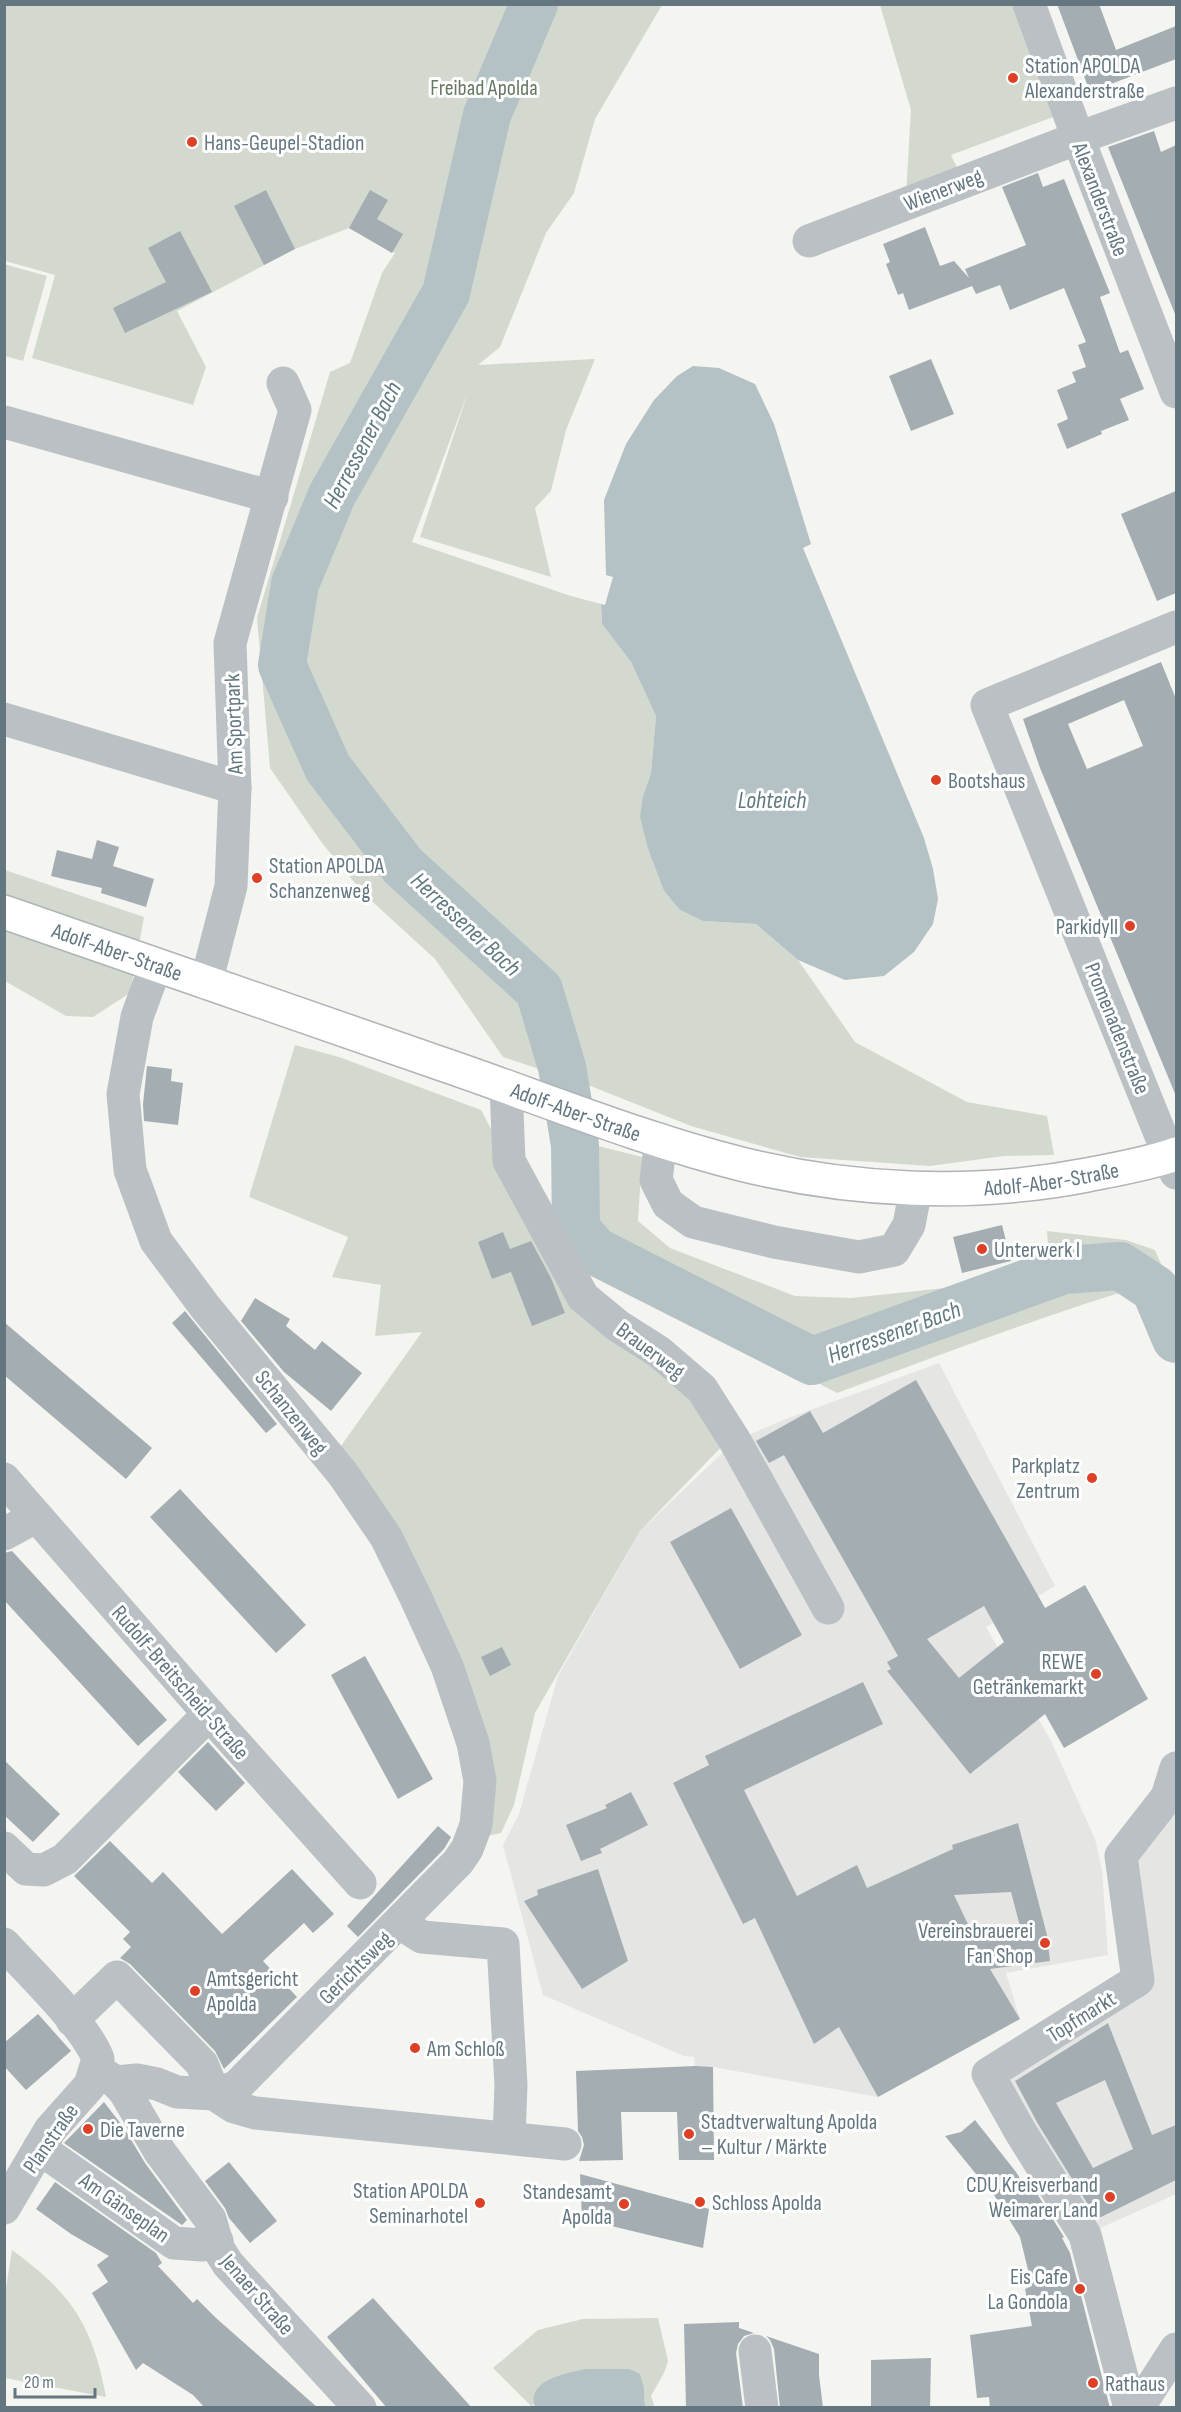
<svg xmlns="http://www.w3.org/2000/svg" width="1181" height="2412" font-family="'Sofia Sans Condensed',sans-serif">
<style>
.built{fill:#e5e6e4}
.green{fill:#d4d9d0}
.water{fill:#b4c2c5}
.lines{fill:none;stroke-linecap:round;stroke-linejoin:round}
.river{stroke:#b4c2c5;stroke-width:48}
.building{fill:#a4aeb2;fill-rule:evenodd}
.major-casing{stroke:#aeb4b7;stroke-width:36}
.minor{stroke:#bac0c3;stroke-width:33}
.major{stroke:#fff;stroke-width:33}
.poi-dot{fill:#de4027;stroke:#fff;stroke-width:2}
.labels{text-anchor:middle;stroke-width:6;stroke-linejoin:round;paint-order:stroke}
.poi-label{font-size:22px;fill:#647781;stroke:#fff;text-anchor:start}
.park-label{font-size:22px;fill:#697863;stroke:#fff}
.street-label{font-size:22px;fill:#647781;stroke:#fff}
.water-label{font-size:24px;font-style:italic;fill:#5f797f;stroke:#fff}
</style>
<rect width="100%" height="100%" fill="#f4f4f0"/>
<g class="built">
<polygon points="939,1363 1055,1586 986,1627 1051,1741 1095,1839 1102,1870 1108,1955 1006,1973 1020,2019 878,2097 713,2067 695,2067 694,2057 684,2056 543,1995 503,1845 519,1814 558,1676 640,1531 735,1441 783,1420"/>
<polygon points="1176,1768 1176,2194 1085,2235 988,2074 1138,1980 1121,1856"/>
</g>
<g class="green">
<polygon points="4,5 662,5 595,119 574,193 546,233 500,347 478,365 595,359 566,430 551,491 535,508 551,577 420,537 468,392 412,542 571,596 601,604 602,624 631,662 656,716 651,773 643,796 649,852 664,891 680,910 703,921 756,924 798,960 855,1042 967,1102 1047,1116 1054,1155 1004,1156 930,1166 800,1157 691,1126 588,1085 503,1057 435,959 364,894 322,843 270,768 257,618 330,372 350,363 382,273 395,253 349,228 295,249 177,311 206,367 193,405 32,358 55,275 5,261"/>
<polygon points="880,5 1014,5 1056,116 951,155 959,172 906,194 911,110"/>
<polygon points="4,264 47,276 23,361 5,356"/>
<polygon points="5,870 144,917 130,993 93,1017 66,1016 5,981"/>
<polygon points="295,1045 339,1057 481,1110 550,1239 731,1437 640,1531 535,1713 514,1805 501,1833 477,1838 483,1785 338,1450 422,1332 375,1336 381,1285 332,1277 348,1237 249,1197"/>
<path d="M 551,1134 L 642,1157 L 638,1221 L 670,1248 L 795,1296 L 851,1298 L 964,1286 L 1049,1258 L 1047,1231 L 1126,1240 L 1155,1250 L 1176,1299 L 1176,1331 L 1155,1282 C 1047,1314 942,1354 837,1393 L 584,1260 L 565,1223 Z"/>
<path d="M 12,2250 C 72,2294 92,2324 106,2397 L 5,2378 L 5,2294 Z"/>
<polygon points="658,2318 668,2361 664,2373 651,2396 655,2408 645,2407 644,2388 533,2404 533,2408 493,2368 538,2330 583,2319"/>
</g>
<g class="water">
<polygon points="693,366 719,368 755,384 774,424 811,544 803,548 924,838 933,869 938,899 933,924 914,952 884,976 845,980 798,960 756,924 703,921 680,910 664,891 649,852 640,817 643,796 651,773 656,716 631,662 602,624 601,604 605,605 613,577 606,575 604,500 626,444 654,400 677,376"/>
<path d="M 585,2369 L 629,2369 L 640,2374 L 644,2388 L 645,2407 L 535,2407 C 526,2380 567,2373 585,2369 Z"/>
</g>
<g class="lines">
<polyline class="river" points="534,4 487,115 446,293 332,495 295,584 282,665 328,768 403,866 539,990 562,1067 575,1145 576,1229 595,1251 812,1361 1064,1270 1120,1266 1155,1289 1176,1339"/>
</g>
<g class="building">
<polygon points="1057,4 1099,4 1116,50 1176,26 1176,59 1090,92"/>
<polygon points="1154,131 1161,152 1176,145 1175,314 1108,147"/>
<polygon points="1038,173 1043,187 1064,179 1110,293 1100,297 1120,353 1128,350 1144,389 1120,399 1129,420 1101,431 1102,434 1067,449 1057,424 1068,419 1057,390 1076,382 1072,372 1086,367 1078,345 1086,342 1064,288 1010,310 1000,285 976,294 972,286 909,310 903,293 898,295 886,264 890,262 883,244 925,227 940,266 954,261 969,278 965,269 1026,245 1002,187"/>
<polygon points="266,190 295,249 264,265 234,206"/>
<polygon points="370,190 388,200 377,219 403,234 392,253 349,228"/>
<polygon points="180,231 212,292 125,333 113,308 166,282 148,248"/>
<polygon points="931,359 954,414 911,431 889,376"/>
<polygon points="1176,491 1176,593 1157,601 1121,514"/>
<path d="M 1161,662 L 1176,699 L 1176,1096 L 1040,768 L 1023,719 ZM 1124,700 L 1143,746 L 1087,769 L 1068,724 Z"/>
<polygon points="97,840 119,847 113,866 154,879 146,907 101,893 102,888 51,876 57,850 92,859"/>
<polygon points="147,1066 172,1069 171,1081 183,1083 178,1125 144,1121 143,1104"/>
<polygon points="1002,1225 1011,1261 962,1273 953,1237"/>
<polygon points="503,1232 510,1249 531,1241 551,1278 565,1313 532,1326 511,1272 492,1279 478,1242"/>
<polygon points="255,1298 290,1319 286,1326 315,1350 322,1341 362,1373 331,1411 284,1372 241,1321"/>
<polygon points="185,1311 277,1424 266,1433 172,1323"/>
<polygon points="4,1322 152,1448 126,1479 4,1375"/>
<path d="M 916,1380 L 1045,1608 L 1085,1585 L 1148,1699 L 1064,1748 L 1045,1714 L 970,1774 L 887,1671 L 891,1669 L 887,1662 L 898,1656 L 784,1455 L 769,1463 L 756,1441 L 810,1411 L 823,1433 ZM 984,1606 L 1004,1642 L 959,1678 L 927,1639 Z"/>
<polygon points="180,1489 306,1625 276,1653 150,1517"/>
<polygon points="731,1508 802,1635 740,1669 670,1542"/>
<polygon points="12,1551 167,1720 138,1746 4,1600 4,1553"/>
<polygon points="502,1647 511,1665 490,1676 481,1657"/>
<polygon points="365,1656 433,1779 398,1799 331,1675"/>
<path d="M 863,1682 L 883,1724 L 744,1790 L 797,1896 L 857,1865 L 867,1888 L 953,1849 L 952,1845 L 1018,1823 L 1047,1935 L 1050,1961 L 990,1969 L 1020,2019 L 878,2097 L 839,2027 L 814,2044 L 755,1918 L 743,1924 L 673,1783 L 709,1765 L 705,1756 ZM 1011,1892 L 1022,1934 L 976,1941 L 954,1895 Z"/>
<polygon points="208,1742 245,1783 216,1811 178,1772"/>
<polygon points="4,1760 60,1814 33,1842 4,1815"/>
<polygon points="631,1792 648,1825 600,1849 602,1853 581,1861 566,1825 607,1808 605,1805"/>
<polygon points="438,1826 451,1837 444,1849 358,1937 347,1926"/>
<polygon points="110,1841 152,1883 163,1872 222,1934 292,1869 334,1914 313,1933 304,1923 263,1961 297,1997 224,2069 215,2051 130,1964 120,1958 131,1947 123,1939 130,1932 74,1876"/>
<polygon points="598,1869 628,1961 582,1989 524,1901 538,1895 537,1890"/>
<polygon points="38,2014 71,2051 26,2090 4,2066 4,2043"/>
<path d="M 1108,2023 L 1152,2135 L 1176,2125 L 1176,2180 L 1097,2219 L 1038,2124 L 1015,2081 ZM 1105,2080 L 1133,2149 L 1093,2168 L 1056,2103 Z"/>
<polygon points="695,2066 713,2067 714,2160 679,2160 677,2112 621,2112 623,2160 579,2161 584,2145 582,2137 578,2131 576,2071"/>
<polygon points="104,2102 124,2128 145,2163 187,2220 182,2225 64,2143"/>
<polygon points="975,2120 1016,2172 1026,2188 1031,2184 1064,2237 1062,2238 1070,2253 1110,2408 990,2408 989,2397 977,2398 970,2335 1032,2326 1025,2289 1032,2286 1020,2237 989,2187 984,2190 976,2174 945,2136 961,2132"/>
<polygon points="229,2162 277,2221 250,2243 229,2218 225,2208 205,2181"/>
<polygon points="580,2174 709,2209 703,2248 582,2219"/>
<polygon points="55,2182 156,2253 162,2263 158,2266 193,2303 197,2299 216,2318 318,2408 205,2408 193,2395 143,2363 136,2370 92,2293 108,2282 97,2265 109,2256 71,2234 36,2209"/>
<polygon points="373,2298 472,2408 387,2408 327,2337"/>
<polygon points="739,2322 739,2328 754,2333 744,2336 738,2344 736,2353 743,2408 686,2408 684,2324"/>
<polygon points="766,2336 819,2354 819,2375 823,2408 780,2408 774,2349 770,2340"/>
<polygon points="931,2358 930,2408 871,2408 871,2360"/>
</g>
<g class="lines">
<defs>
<g id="major">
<path id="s1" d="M 4,912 C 149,962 294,1013 439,1063 C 539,1097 638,1138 741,1164 C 853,1192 974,1197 1087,1175 C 1117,1169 1148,1164 1176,1154"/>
</g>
</defs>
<use href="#major" class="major-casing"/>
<g class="minor">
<polyline points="1029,4 1078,138 1176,392"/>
<polyline points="809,241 1078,138 1176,103"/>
<polyline points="4,422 272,497"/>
<polyline points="1176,627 987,705 1176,1173"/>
<polyline points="4,719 235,788"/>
<polyline points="206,983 231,886 235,788 230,643 295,410 283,383"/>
<polyline points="506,1086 509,1161 583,1297 618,1326 659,1352 702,1389 735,1441 828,1608"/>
<polyline points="661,1139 656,1180 668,1204 693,1222 774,1242 859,1257 894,1250 909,1225 916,1188"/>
<polyline points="4,1479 209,1714 360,1883"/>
<polyline points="4,1534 35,1517"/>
<polyline points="4,1848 26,1869 44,1870 65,1859 209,1714"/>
<polyline points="400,1923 422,1937 503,1944 511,2085 509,2137"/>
<path d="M 4,1944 C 29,1972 87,2027 98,2059 L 90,2085 L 50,2130 L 4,2208"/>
<polyline points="72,2020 117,1977 202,2064 214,2094 234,2107 255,2113 565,2144"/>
<polyline points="96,2069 116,2082 125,2092 160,2152 210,2219 219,2250 228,2264 360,2408"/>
<polyline points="116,2082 137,2080 157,2084 177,2092 214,2094 236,2087 458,1862 467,1849 476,1825 480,1781 473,1743 447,1666 415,1596 386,1537 343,1474 206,1308 156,1241 130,1170 123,1094 137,1017 156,965"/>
<polyline points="39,2148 174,2243 202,2245 217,2241"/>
<polyline points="755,2351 762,2408"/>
<polyline points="1130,2408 1085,2235 1020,2131 988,2074 1138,1980 1121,1856 1167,1797 1176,1768"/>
<polyline points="1138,2408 1176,2349"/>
</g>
<use href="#major" class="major"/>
</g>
<g class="poi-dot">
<circle cx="1013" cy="78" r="6"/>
<circle cx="192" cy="142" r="6"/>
<circle cx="936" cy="780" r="6"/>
<circle cx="257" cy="878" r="6"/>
<circle cx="1130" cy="926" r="6"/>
<circle cx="982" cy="1249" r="6"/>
<circle cx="1092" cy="1478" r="6"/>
<circle cx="1096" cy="1674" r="6"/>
<circle cx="1045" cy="1943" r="6"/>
<circle cx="195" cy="1991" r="6"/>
<circle cx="415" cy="2048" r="6"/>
<circle cx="88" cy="2129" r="6"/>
<circle cx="689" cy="2134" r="6"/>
<circle cx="1110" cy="2197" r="6"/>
<circle cx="700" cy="2202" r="6"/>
<circle cx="480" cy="2203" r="6"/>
<circle cx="624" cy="2204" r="6"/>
<circle cx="1080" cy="2289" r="6"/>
<circle cx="1093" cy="2383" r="6"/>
</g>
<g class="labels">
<g class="poi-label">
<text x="1025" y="73">Station APOLDA<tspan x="1025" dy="25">Alexanderstraße</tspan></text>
<text x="204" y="150">Hans-Geupel-Stadion</text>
<text x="948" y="788">Bootshaus</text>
<text x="269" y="873">Station APOLDA<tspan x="269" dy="25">Schanzenweg</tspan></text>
<text x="1118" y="934" text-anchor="end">Parkidyll</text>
<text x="994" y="1257">Unterwerk I</text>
<text x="1080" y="1473" text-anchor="end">Parkplatz<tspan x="1080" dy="25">Zentrum</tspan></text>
<text x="1084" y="1669" text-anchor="end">REWE<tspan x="1084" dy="25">Getränkemarkt</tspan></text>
<text x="1033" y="1938" text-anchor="end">Vereinsbrauerei<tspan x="1033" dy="25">Fan Shop</tspan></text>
<text x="207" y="1986">Amtsgericht<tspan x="207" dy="25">Apolda</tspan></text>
<text x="427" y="2056">Am Schloß</text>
<text x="701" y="2129">Stadtverwaltung Apolda<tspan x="701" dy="25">– Kultur / Märkte</tspan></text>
<text x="100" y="2137">Die Taverne</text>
<text x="1098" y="2192" text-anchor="end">CDU Kreisverband<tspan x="1098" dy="25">Weimarer Land</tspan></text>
<text x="468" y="2198" text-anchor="end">Station APOLDA<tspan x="468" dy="25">Seminarhotel</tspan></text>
<text x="612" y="2199" text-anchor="end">Standesamt<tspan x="612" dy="25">Apolda</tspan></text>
<text x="712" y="2210">Schloss Apolda</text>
<text x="1068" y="2284" text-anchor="end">Eis Cafe<tspan x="1068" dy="25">La Gondola</tspan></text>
<text x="1105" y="2391">Rathaus</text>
</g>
<g class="park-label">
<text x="484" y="95">Freibad Apolda</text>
</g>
<g class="street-label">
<text transform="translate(943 189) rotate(-21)" y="8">Wienerweg</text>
<text transform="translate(1101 199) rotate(69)" y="8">Alexanderstraße</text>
<text transform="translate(233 724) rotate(-92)" y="8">Am Sportpark</text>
<text dy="8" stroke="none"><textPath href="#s1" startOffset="120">Adolf-Aber-Straße</textPath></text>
<text transform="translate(1118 1028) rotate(68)" y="8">Promenadenstraße</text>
<text dy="8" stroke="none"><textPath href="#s1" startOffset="606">Adolf-Aber-Straße</textPath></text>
<text dy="8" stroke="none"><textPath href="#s1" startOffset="1092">Adolf-Aber-Straße</textPath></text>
<text transform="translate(651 1350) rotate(37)" y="8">Brauerweg</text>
<text transform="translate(292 1412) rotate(51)" y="8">Schanzenweg</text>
<text transform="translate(181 1682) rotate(49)" y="8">Rudolf-Breitscheid-Straße</text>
<text transform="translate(355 1967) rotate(-45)" y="8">Gerichtsweg</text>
<text transform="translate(1081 2016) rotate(-32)" y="8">Topfmarkt</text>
<text transform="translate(50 2138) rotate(-55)" y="8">Planstraße</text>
<text transform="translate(125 2207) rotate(35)" y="8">Am Gänseplan</text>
<text transform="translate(258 2294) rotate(49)" y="8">Jenaer Straße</text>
</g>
<g class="water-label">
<text transform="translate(362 445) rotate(-62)" y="8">Herressener Bach</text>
<text x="772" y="808">Lohteich</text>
<text transform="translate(466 924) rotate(43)" y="8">Herressener Bach</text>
<text transform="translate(894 1332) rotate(-20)" y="8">Herressener Bach</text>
</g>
</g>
<rect width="1181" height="2412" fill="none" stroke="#647781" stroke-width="12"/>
<path d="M15 2388v9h80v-9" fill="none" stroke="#647781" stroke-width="3"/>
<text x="24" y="2388" font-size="18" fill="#647781" stroke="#ffffff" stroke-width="4.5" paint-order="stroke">20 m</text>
</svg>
